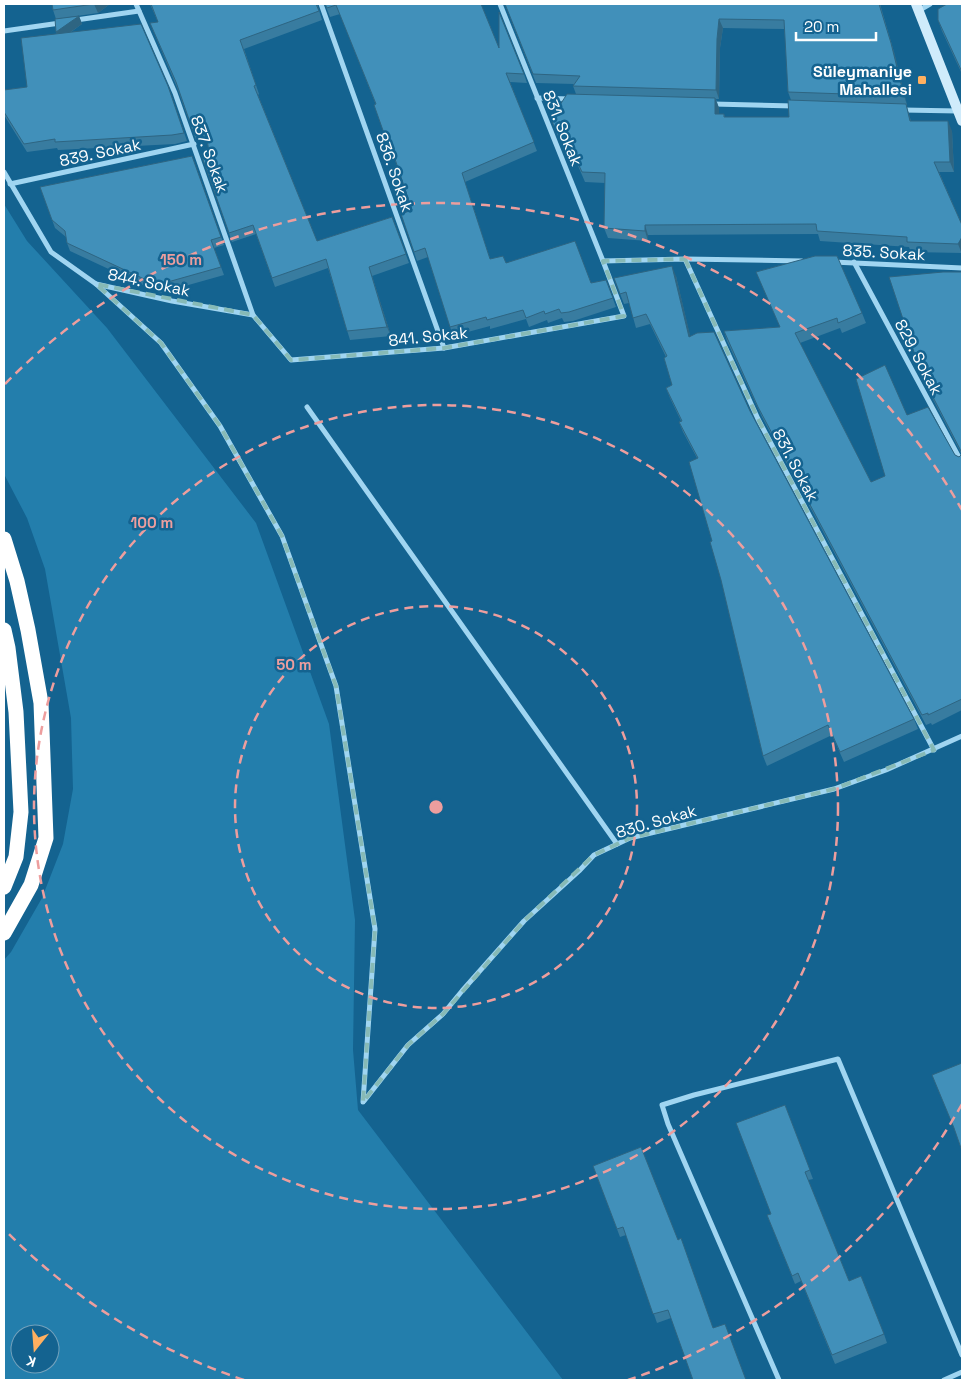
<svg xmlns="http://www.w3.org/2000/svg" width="966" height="1384" font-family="'Space Grotesk',sans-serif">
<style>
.green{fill:#237eac;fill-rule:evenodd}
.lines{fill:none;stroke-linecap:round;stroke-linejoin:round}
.street{stroke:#a0d5f1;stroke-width:5}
.secondary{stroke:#cfebfb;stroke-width:10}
.highway{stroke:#fff;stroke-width:15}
.wall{fill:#387ca0;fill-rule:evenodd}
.shaded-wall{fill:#2e6582}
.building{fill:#4190ba;stroke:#2e6582}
.marked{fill:none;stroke:#87bab6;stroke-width:4;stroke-dasharray:10 6;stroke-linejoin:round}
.ring{fill:none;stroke:#ed9e9e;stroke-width:2.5;stroke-dasharray:9 6}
.poi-dot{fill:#ffb060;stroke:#146390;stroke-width:2}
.labels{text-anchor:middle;stroke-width:5;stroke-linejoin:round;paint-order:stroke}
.poi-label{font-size:16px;font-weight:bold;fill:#fff;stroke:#146390;text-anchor:end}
.street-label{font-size:16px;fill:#fff;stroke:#146390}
.centre{fill:#ed9e9e;stroke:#146390;stroke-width:2.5}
.ring-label{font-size:15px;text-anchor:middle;font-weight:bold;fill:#ed9e9e;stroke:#146390;stroke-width:5;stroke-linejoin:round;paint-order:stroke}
</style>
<rect width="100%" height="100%" fill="#146390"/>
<path class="green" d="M 4,204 L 27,241 L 107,328 L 256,523 L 329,724 L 355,920 L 353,1050 L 358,1110 L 563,1380 L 4,1380 L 4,960 L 11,952 L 42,898 L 63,844 L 73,789 L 71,718 L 45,569 L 27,518 L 4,474 ZM 20,1334 L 50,1334 L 50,1364 L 20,1364 Z"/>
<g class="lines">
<g class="street">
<polyline points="136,4 175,93 253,315 291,360 444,348 624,316 603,261 500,4"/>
<polyline points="321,4 444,348"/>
<polyline points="918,11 930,4"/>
<polyline points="76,20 139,11"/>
<polyline points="4,31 60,23"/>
<polyline points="537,98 569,99"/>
<polyline points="713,104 794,106"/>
<polyline points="903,110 958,111"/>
<polyline points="4,172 51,252 96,284 172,301 253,315"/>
<polyline points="10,184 194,144"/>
<polyline points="685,259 802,261"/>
<polyline points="603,261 685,259 758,419 934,750"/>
<polyline points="833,262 962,268"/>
<polyline points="854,262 962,463"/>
<polyline points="96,284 161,343 220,426 282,536 336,686 375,929 363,1102"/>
<polyline points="307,407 617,844"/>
<polyline points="364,1101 408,1045 443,1014 462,991 524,921 579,871 594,855 630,838 834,789 886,770 962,736"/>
<polyline points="779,1380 668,1124 662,1105 694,1095 838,1059 962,1355"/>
<polyline points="944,1380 962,1372"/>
</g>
<polyline class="secondary" points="916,4 962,121"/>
<g class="highway">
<polyline points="4,539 17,581 28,630 41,703 46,838 31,885 4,933"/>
<polyline points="4,630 8,648 16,712 21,812 16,857 4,887"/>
</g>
</g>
<g class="wall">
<polygon points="52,4 110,4 98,13 56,19 53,10"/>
<polygon points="150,4 317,4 322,20 244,49 259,94 258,95 317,241 392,217 409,263 372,276 391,336 350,340 328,268 275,287 256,234 232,242 201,154 209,152 207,142 198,142 196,140 178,90 150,23 158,22"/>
<polygon points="325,4 481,4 499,48 524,74 527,83 510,82 537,151 465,182 490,259 591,283 606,280 616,307 573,321 564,322 562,318 548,323 547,320 529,327 526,319 490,329 490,326 453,336 428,257 417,261 401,214 412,210 391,148 389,148 386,139 376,105 340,14 330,17"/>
<path d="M 505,4 L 880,4 L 894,52 L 907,105 L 906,105 L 911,121 L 952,131 L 954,172 L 939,172 L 962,225 L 962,253 L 911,252 L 909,247 L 820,241 L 818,234 L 648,235 L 648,241 L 608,238 L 604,228 L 605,183 L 585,182 L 566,138 L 560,141 L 551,119 L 576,94 L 573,86 L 574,84 L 536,83 ZM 723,28 L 785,29 L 788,92 L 791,100 L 789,117 L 725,117 L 724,114 L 719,114 L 719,108 L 716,99 L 719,99 L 720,48 Z"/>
<polygon points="962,4 962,74 942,31 938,20"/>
<polygon points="79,16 82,24 71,32 168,86 187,141 175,144 58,150 57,148 27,152 4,115 4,90 27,87 57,34 56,32"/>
<polygon points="192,156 224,245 214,248 224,275 160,293 70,251 67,243 66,237 55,228 40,187"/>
<polygon points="756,272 862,313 866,323 842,333 840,328 800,343 871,482 885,476 907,415 955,455 959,457 962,455 926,386 922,376 962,272 962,710 932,725 931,723 926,725 762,417 727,341 724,331 780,327"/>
<polygon points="676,276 690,336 750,411 914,719 918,729 844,762 832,735 767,766 763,756 712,541 697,458 683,432 679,422 681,421 670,398 666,388 672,385 666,357 650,324 636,328 629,303 624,304 614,278"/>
<polygon points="785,1105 813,1179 808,1180 849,1281 884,1334 887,1343 835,1364 801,1281 795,1284 767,1215 770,1214"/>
<polygon points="593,1166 713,1328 746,1380 671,1318 657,1323 626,1235 620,1237"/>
</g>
<g class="shaded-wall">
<polygon points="94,4 110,4 98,13"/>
<polygon points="879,4 894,52 907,105 904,96"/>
<polygon points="79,16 82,24 59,40 56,32"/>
<polygon points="719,19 723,28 720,48 719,99 716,90 717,39"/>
<polygon points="715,98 719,108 719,124 715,114"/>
<polygon points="906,104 909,114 913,131 910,121"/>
<polygon points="948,121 952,131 954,172 950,162"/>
<polygon points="645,225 648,235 648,241 645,231"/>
<polygon points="962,237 962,254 958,244"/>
<polygon points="672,266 676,276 693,347 689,337"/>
<polygon points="369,267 372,276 391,336 387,327"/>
</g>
<g class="building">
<polygon points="52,4 94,4 53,10"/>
<polygon points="151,4 316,4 319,11 240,40 256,85 254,86 317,241 392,217 406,254 369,267 387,327 347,331 326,259 272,278 253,225 229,233 201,154 209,152 206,133 195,133 193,131 176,82 150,23 158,22"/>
<polygon points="325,4 481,4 499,48 499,12 524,74 506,73 534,142 462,173 490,259 503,256 506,263 575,241 591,283 606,280 613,298 569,312 561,313 559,309 545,314 544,311 526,318 523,310 487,320 486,317 450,327 425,248 414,252 401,214 412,210 388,138 386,139 374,105 376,104 336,5 327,8"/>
<polygon points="505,4 879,4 891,43 904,96 788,92 784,20 719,19 717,39 716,90 573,86 580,76 533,74"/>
<polygon points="947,4 962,4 962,72 938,20 938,9"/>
<polygon points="79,16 56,32 55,19"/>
<polygon points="141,24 168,86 184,133 172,135 55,142 55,139 24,144 4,112 4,90 27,87 21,38"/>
<polygon points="567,94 715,98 715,114 724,114 724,117 789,117 788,100 906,104 910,121 948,121 950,162 934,162 962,225 962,237 958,244 907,242 907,237 817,231 816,224 645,225 645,231 604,228 605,173 582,172 562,129 556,131 551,119"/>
<polygon points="192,156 221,237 211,240 221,267 157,285 67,243 65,231 52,220 40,187"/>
<polygon points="815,256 837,256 862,313 838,323 837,318 795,333 871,482 885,476 856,379 885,365 907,415 928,407 955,455 959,457 962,454 962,699 928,715 928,713 922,715 758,407 724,331 780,327 756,272"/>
<polygon points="672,266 689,337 697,333 714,332 750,411 914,719 840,752 828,725 763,756 721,580 710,542 712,541 689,462 698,458 679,422 682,421 666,388 672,385 664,358 667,356 646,314 633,318 626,292 620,294 614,278"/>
<polygon points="943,272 962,272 962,453 922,376 889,277"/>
<polygon points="962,1063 962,1151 954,1128 932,1075"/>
<polygon points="785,1105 810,1170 805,1172 849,1281 861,1276 884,1334 832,1355 798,1273 792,1276 767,1215 771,1214 736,1123"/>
<polygon points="641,1147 678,1240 681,1238 713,1328 725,1324 746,1380 693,1380 668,1310 653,1314 623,1227 617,1229 593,1166"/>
</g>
<path class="marked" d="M 685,259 L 758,419 L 934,750 L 834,789 L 630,838 L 594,855 L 524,921 L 443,1014 L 408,1045 L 363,1102 L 375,929 L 336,686 L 282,536 L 220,426 L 161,343 L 96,284 L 253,315 L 291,360 L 444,348 L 624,316 L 603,261 Z"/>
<g class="ring">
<circle cx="436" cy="807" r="201"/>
<circle cx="436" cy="807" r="402"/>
<path d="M962 1104A604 604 0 0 1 628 1380M244 1380A604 604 0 0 1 5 1230M5 384A604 604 0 0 1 962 510"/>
</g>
<rect class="poi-dot" x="917" y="75" width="10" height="10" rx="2.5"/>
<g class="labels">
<g class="poi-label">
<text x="912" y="77">Süleymaniye<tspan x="912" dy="18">Mahallesi</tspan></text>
</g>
<g class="street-label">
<text transform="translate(563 128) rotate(68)" y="6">831. Sokak</text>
<text transform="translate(100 152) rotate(-12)" y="6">839. Sokak</text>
<text transform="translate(210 154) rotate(70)" y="6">837. Sokak</text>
<text transform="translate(395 172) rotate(71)" y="6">836. Sokak</text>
<text transform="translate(884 252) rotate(3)" y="6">835. Sokak</text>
<text transform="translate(149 282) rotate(12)" y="6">844. Sokak</text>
<text transform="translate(428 336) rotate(-6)" y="6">841. Sokak</text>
<text transform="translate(919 357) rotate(62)" y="6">829. Sokak</text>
<text transform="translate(796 465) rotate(62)" y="6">831. Sokak</text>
<text transform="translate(656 821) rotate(-16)" y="6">830. Sokak</text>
</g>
</g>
<circle cx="436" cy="807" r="8" class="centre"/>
<g class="ring-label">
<text x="181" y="265">150 m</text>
<text x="152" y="528">100 m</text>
<text x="294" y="670">50 m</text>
</g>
<rect width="966" height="1384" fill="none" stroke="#ffffff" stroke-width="10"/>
<g transform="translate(35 1349) rotate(197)"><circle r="24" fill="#146390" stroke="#72a1bc"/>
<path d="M0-4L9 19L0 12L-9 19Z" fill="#ffb060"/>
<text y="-8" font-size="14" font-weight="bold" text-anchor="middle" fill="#ffffff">K</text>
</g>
<path d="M796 32v8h80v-8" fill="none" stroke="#ffffff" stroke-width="2.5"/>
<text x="804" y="32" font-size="15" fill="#ffffff" stroke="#146390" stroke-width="4" paint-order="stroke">20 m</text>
</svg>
